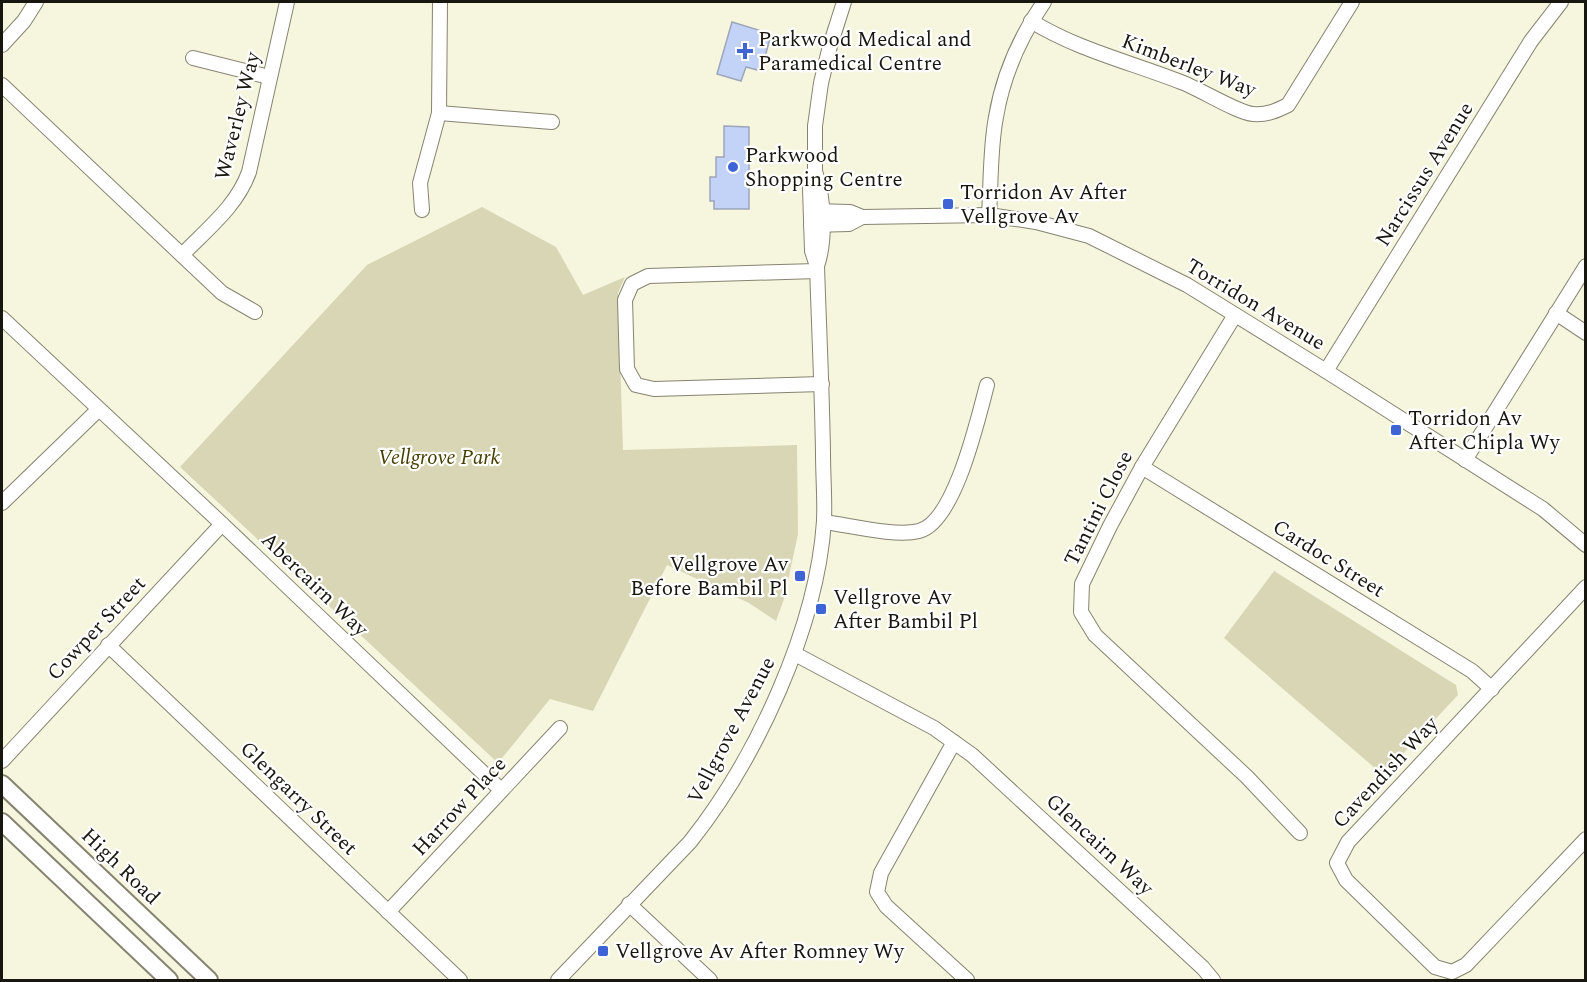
<svg xmlns="http://www.w3.org/2000/svg" width="1587" height="982" font-family="Spectral,serif">
<style>
.green{fill:#d9d6b6}
.building{fill:#c3d3f7;stroke:#9da6b9;stroke-width:1.5}
.lines{fill:none;stroke-linecap:round;stroke-linejoin:round}
.minor-casing{stroke:#868470;stroke-width:16}
.major-casing{stroke:#868470;stroke-width:20}
.minor{stroke:#fff;stroke-width:14}
.major{stroke:#fff;stroke-width:16}
.poi-dot{fill:#3e64d6;stroke:#fff;stroke-width:2}
.labels{text-anchor:middle;stroke-width:4.5;stroke-linejoin:round;paint-order:stroke}
.poi-label{font-size:21px;fill:#17160f;stroke:#fff;text-anchor:start}
.street-label{font-size:21px;fill:#17160f;stroke:#fff}
.park-label{font-size:21px;font-style:italic;fill:#453e00;stroke:#fff}
</style>
<rect width="100%" height="100%" fill="#f6f5de"/>
<g class="green">
<polygon points="482,207 556,247 583,295 625,277 618,293 623,450 797,445 798,534 784,599 776,621 749,603 667,565 593,711 550,699 498,763 180,467 367,265"/>
<polygon points="1274,571 1456,685 1458,695 1383,775 1224,638"/>
</g>
<g class="building">
<polygon points="732,22 765,32 764,33 771,35 761,71 746,67 741,81 717,74"/>
<polygon points="724,126 749,127 749,209 714,209 714,201 710,201 710,177 716,177 716,157 724,157"/>
</g>
<g class="lines">
<defs>
<g id="minor">
<path d="M 1031,21 C 1078,50 1130,62 1181,82 C 1198,88 1238,113 1253,114 C 1267,115 1276,111 1288,105 L 1352,2"/>
<polyline points="2,45 24,21 36,2"/>
<polyline points="193,58 269,77"/>
<polyline points="2,85 222,293 255,312"/>
<polyline points="439,113 552,122"/>
<path d="M 815,171 C 824,197 826,240 817,266"/>
<polyline points="422,210 420,183 439,113 440,2"/>
<polyline points="812,211 850,212 862,217"/>
<path d="M 989,215 C 991,184 990,148 996,117 C 1003,75 1020,37 1044,2"/>
<polyline points="811,225 849,224 862,217 989,215 1036,222 1089,236 1187,285 1326,371 1543,509 1586,545"/>
<path d="M 182,255 C 207,229 237,206 249,172 L 287,2"/>
<polyline points="817,271 648,276 632,284 625,300 627,369 636,385 654,389 822,384"/>
<polyline points="1556,313 1586,333"/>
<polyline points="1235,315 1142,467 1110,526 1082,584 1081,612 1095,635 1247,777 1300,833"/>
<polyline points="2,318 222,524 501,790"/>
<polyline points="1326,371 1531,41 1561,2"/>
<polyline points="1465,460 1586,266"/>
<polyline points="1142,467 1472,671 1492,689"/>
<polyline points="2,503 98,410"/>
<path d="M 824,522 C 849,525 895,537 919,531 C 955,522 978,418 987,385"/>
<polyline points="1586,587 1348,842 1337,863 1346,880 1435,967 1452,972 1466,965 1586,839"/>
<polyline points="108,645 460,980"/>
<polyline points="795,654 934,728 972,755 1203,968 1213,980"/>
<polyline points="954,742 881,873 877,892 886,906 967,980"/>
<polyline points="2,761 222,524"/>
<polyline points="629,904 710,980"/>
<polyline points="388,912 560,728"/>
<path d="M 558,980 L 690,842 C 756,759 817,628 824,521 C 825,499 823,476 823,453 C 822,390 819,328 817,266 L 812,251 L 810,188 L 815,170 L 815,126 L 821,83 L 830,46 L 844,2"/>
</g>
<g id="major">
<polyline points="2,784 209,980"/>
<polyline points="2,822 169,980"/>
</g>
</defs>
<use href="#minor" class="minor-casing"/>
<use href="#major" class="major-casing"/>
<use href="#minor" class="minor"/>
<use href="#major" class="major"/>
</g>
<g class="poi-dot">
<path d="M742 42h6v6h6v6h-6v6h-6v-6h-6v-6h6z"/>
<circle cx="733" cy="167" r="6"/>
<rect x="942" y="198" width="12" height="12" rx="3"/>
<rect x="1390" y="424" width="12" height="12" rx="3"/>
<rect x="794" y="570" width="12" height="12" rx="3"/>
<rect x="815" y="603" width="12" height="12" rx="3"/>
<rect x="597" y="945" width="12" height="12" rx="3"/>
</g>
<g class="labels">
<g class="poi-label">
<text x="758" y="46">Parkwood Medical and<tspan x="758" dy="24">Paramedical Centre</tspan></text>
<text x="745" y="162">Parkwood<tspan x="745" dy="24">Shopping Centre</tspan></text>
<text x="960" y="199">Torridon Av After<tspan x="960" dy="24">Vellgrove Av</tspan></text>
<text x="1408" y="425">Torridon Av<tspan x="1408" dy="24">After Chipla Wy</tspan></text>
<text x="788" y="571" text-anchor="end">Vellgrove Av<tspan x="788" dy="24">Before Bambil Pl</tspan></text>
<text x="833" y="604">Vellgrove Av<tspan x="833" dy="24">After Bambil Pl</tspan></text>
<text x="615" y="958">Vellgrove Av After Romney Wy</text>
</g>
<g class="street-label">
<text transform="translate(1189 65) rotate(21)" y="7">Kimberley Way</text>
<text transform="translate(237 116) rotate(-76)" y="7">Waverley Way</text>
<text transform="translate(1424 174) rotate(-58)" y="7">Narcissus Avenue</text>
<text transform="translate(1256 304) rotate(31)" y="7">Torridon Avenue</text>
<text transform="translate(1098 508) rotate(-63)" y="7">Tantini Close</text>
<text transform="translate(1329 558) rotate(32)" y="7">Cardoc Street</text>
<text transform="translate(315 584) rotate(44)" y="7">Abercairn Way</text>
<text transform="translate(96 628) rotate(-47)" y="7">Cowper Street</text>
<text transform="translate(731 730) rotate(-62)" y="7">Vellgrove Avenue</text>
<text transform="translate(1385 772) rotate(-47)" y="7">Cavendish Way</text>
<text transform="translate(299 798) rotate(44)" y="7">Glengarry Street</text>
<text transform="translate(459 806) rotate(-47)" y="7">Harrow Place</text>
<text transform="translate(1100 844) rotate(43)" y="7">Glencairn Way</text>
<text transform="translate(121 866) rotate(44)" y="7">High Road</text>
</g>
<g class="park-label">
<text x="439" y="464">Vellgrove Park</text>
</g>
</g>
<rect width="1587" height="982" fill="none" stroke="#17160f" stroke-width="6"/>
</svg>
